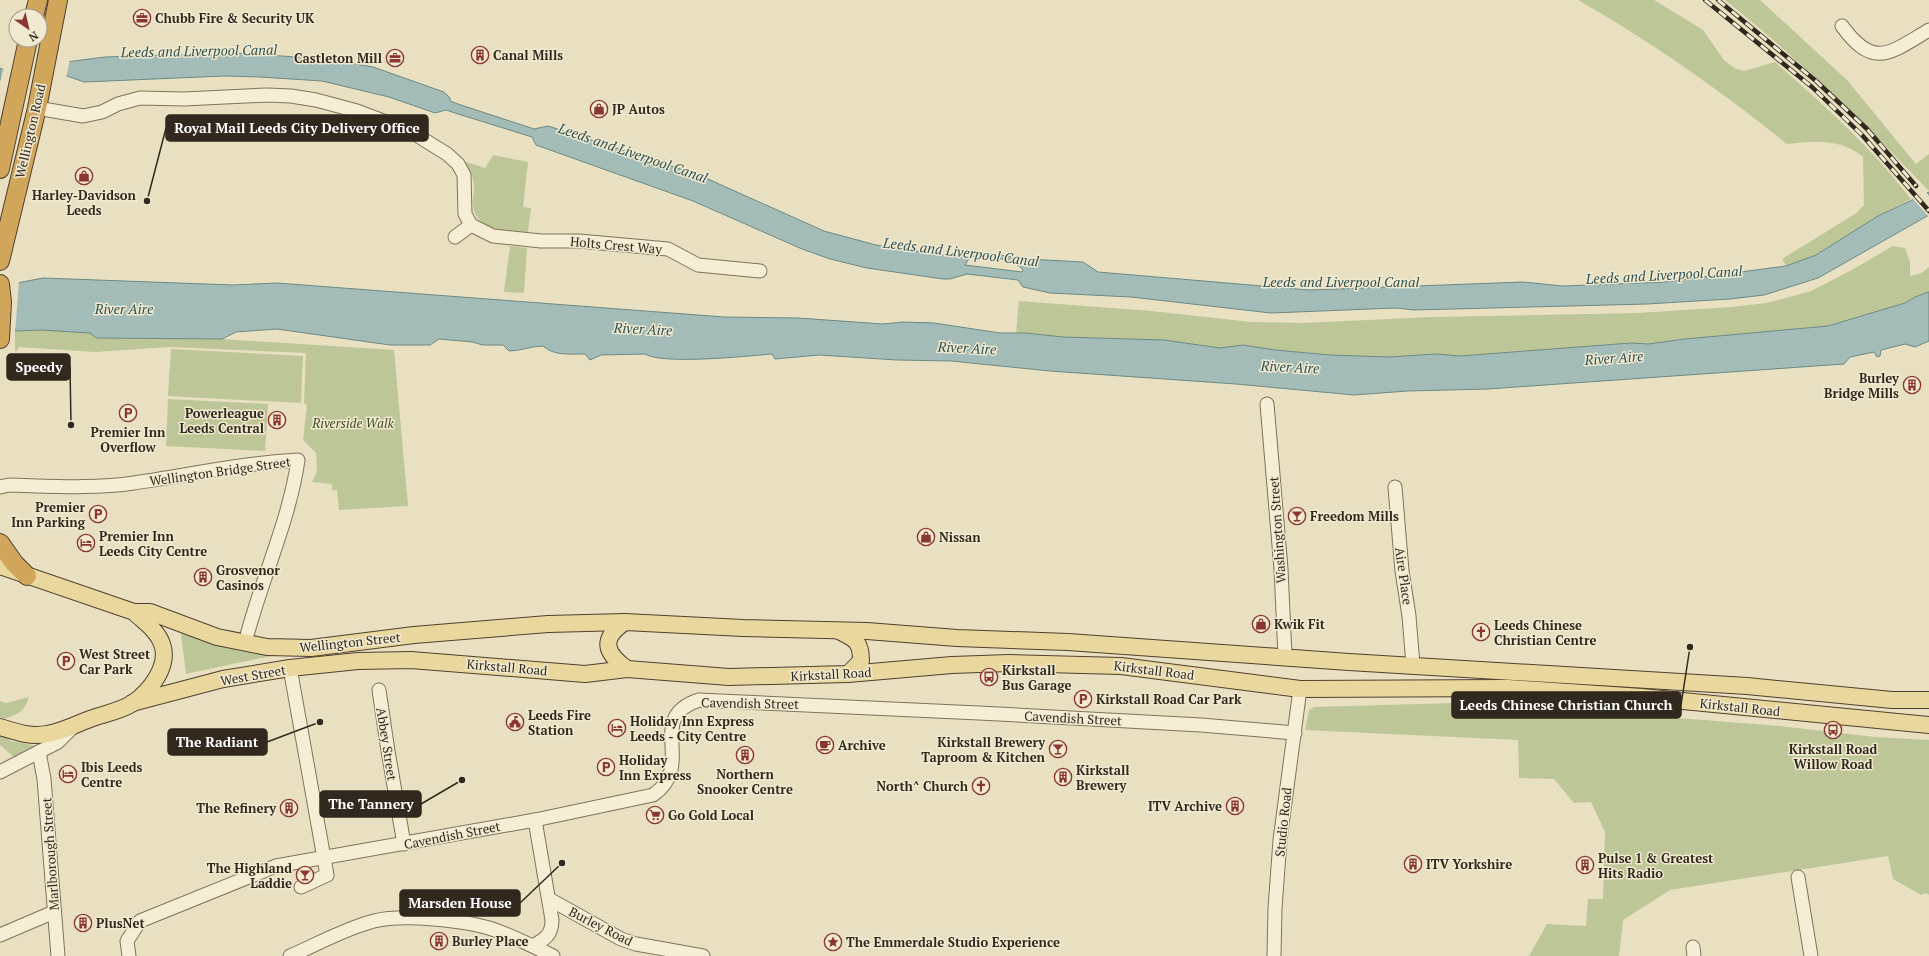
<svg xmlns="http://www.w3.org/2000/svg" width="1929" height="956" font-family="'PT Serif',serif">
<style>
.green{fill:#bdc697}
.water{fill:#a4bcb7;stroke:#6c8984;fill-rule:evenodd}
.pier{fill:#e9e0c2}
.lines{fill:none;stroke-linecap:round;stroke-linejoin:round}
.minor-casing{stroke:#81725b;stroke-width:15}
.major-casing{stroke:#4f402f;stroke-width:18}
.highway-casing{stroke:#4f402f;stroke-width:20}
.minor{stroke:#f5edd4;stroke-width:13}
.major{stroke:#e9d79d;stroke-width:16}
.highway{stroke:#d1a55a;stroke-width:18}
.rail-casing{stroke:#32291e;stroke-width:4.5}
.rail{stroke:#f1ead1;stroke-width:3;stroke-dasharray:9;stroke-linecap:butt}
.labels{text-anchor:middle;stroke-width:3;stroke-linejoin:round;paint-order:stroke}
.poi-label{font-size:13px;font-weight:bold;fill:#32291e;stroke:#f1ead1;text-anchor:start}
.street-label{font-size:13px;fill:#32291e;stroke:#f1ead1}
.park-label{font-size:13px;font-style:italic;fill:#404d26;stroke:#f1ead1}
.water-label{font-size:14px;font-style:italic;fill:#2e5151;stroke:#f1ead1}
.leader{fill:none;stroke:#32291e;stroke-width:1.5}
.callout-dot{fill:#32291e;stroke:#f1ead1;stroke-width:1.5}
.callout{fill:#32291e;stroke:#32291e;stroke-width:1.5}
.callout-label{font-size:14px;text-anchor:middle;font-weight:bold;fill:#fff}
</style>
<rect width="100%" height="100%" fill="#e9e0c2"/>
<g class="green">
<path d="M 1578,0 L 1654,0 L 1703,30 L 1724,60 L 1734,68 L 1744,71 L 1775,62 C 1824,105 1871,147 1911,199 L 1878,216 L 1816,255 L 1786,266 L 1782,259 L 1855,214 L 1864,205 L 1863,157 C 1840,138 1814,141 1787,144 C 1721,91 1652,42 1578,0 Z"/>
<path d="M 1725,0 L 1760,0 L 1847,80 L 1916,164 L 1929,154 L 1929,191 C 1865,124 1798,58 1725,0 Z"/>
<path d="M 493,155 L 528,162 L 523,207 L 531,208 L 528,232 C 507,230 476,232 473,205 C 472,197 476,188 473,180 C 472,174 466,167 463,161 L 485,168 Z"/>
<polygon points="510,246 527,248 524,293 504,292"/>
<polygon points="1893,246 1905,248 1910,262 1910,276 1922,273 1929,267 1929,292 1915,297 1905,303 1828,326 1685,339 1648,344 1631,343 1460,356 1436,354 1389,357 1330,355 1275,350 1243,345 1220,348 1164,340 1063,337 1016,333 1019,301 1151,311 1251,322 1302,323 1432,317 1638,313 1731,307 1767,303 1811,291 1850,271"/>
<polygon points="41,330 90,333 96,338 222,339 394,350 408,506 339,510 337,490 332,490 332,484 312,482 317,472 316,453 303,440 307,406 304,403 306,353 169,347 95,352 18,347 17,351 15,351 15,331"/>
<polygon points="171,349 303,356 301,403 168,396"/>
<polygon points="168,399 268,404 265,451 166,446"/>
<polygon points="180,626 292,653 256,659 186,674"/>
<path d="M 29,697 C 24,712 19,714 4,719 L 0,717 L 0,701 L 6,703 Z"/>
<polygon points="1454,703 1524,706 1780,726 1875,737 1929,740 1929,895 1926,893 1921,895 1893,879 1888,856 1670,890 1623,920 1619,956 1529,956 1547,924 1586,926 1588,899 1603,899 1605,832 1591,802 1574,803 1554,779 1519,778 1518,740 1305,730 1309,710 1314,707"/>
<polygon points="0,735 11,741 38,746 16,759 0,745"/>
</g>
<g class="water">
<path d="M 236,53 L 327,59 L 373,67 L 444,92 L 450,98 L 450,101 L 458,104 L 534,129 L 548,126 L 699,175 L 824,231 L 876,245 L 957,257 L 966,252 L 973,251 L 1027,259 L 1083,262 L 1098,272 L 1309,290 L 1523,282 L 1563,286 L 1665,282 L 1786,266 L 1816,255 L 1878,216 L 1929,192 L 1929,215 L 1818,278 L 1764,295 L 1730,299 L 1647,304 L 1414,310 L 1396,308 L 1271,313 L 1131,297 L 1050,293 L 1023,287 L 1018,280 L 967,274 L 950,279 L 943,279 L 867,268 L 830,259 L 802,249 L 693,201 L 536,145 L 532,137 L 455,113 L 446,110 L 435,113 L 389,97 L 322,81 L 260,77 L 224,76 L 84,82 L 67,76 L 0,80 L 0,68 L 4,70 L 105,57 L 165,55 L 231,55 ZM 980,256 C 991,256 1016,260 1023,270 L 1022,272 L 965,265 L 970,257 Z"/>
<path d="M 43,278 L 233,285 L 277,283 L 724,317 L 798,318 L 883,324 L 903,322 L 934,323 L 1000,333 L 1025,333 L 1063,337 L 1164,340 L 1220,348 L 1243,345 L 1275,350 L 1330,355 L 1389,357 L 1436,354 L 1460,356 L 1631,343 L 1648,344 L 1685,339 L 1828,326 L 1905,303 L 1915,297 L 1929,292 L 1929,341 L 1915,347 L 1905,344 L 1881,350 L 1880,356 L 1877,357 L 1874,352 L 1850,357 L 1844,364 L 1488,389 L 1408,391 L 1354,395 L 1236,384 L 1050,371 L 951,361 L 897,360 L 819,355 L 775,359 L 772,354 C 748,356 662,365 645,354 L 601,355 L 590,360 L 585,354 C 570,354 554,356 543,346 C 531,346 521,351 509,351 L 503,345 L 482,345 L 473,342 L 439,339 L 430,345 L 390,345 L 277,329 L 236,332 L 222,339 L 96,338 L 90,333 L 41,330 L 15,331 L 12,284 Z"/>
</g>
<g class="pier">
<polygon points="70,59 66,78 0,82 4,67 63,61"/>
<polygon points="1925,191 1929,196 1929,217 1911,197"/>
<polygon points="0,281 19,281 15,333 0,332"/>
</g>
<g class="lines">
<defs>
<g id="minor">
<path d="M 1842,26 C 1874,70 1890,53 1929,30"/>
<polyline points="37,108 83,116 102,112 118,104 140,98 184,99 267,95 291,96 316,100 357,111 410,131 447,154 458,164 464,175 465,214 471,225 493,236 541,241 579,241 668,249 698,265 760,271"/>
<polyline points="455,237 471,225"/>
<polyline points="1267,404 1281,569 1285,656"/>
<path d="M 0,487 L 9,485 C 50,486 94,489 134,483 C 189,475 243,463 298,460 C 289,523 260,582 245,643"/>
<polyline points="1395,487 1402,571 1409,616 1413,665"/>
<polyline points="290,668 327,875 301,887"/>
<polyline points="379,690 388,751 404,844"/>
<polyline points="39,752 44,779 58,956"/>
<polyline points="0,772 58,742 73,727"/>
<polyline points="1798,877 1811,956"/>
<polyline points="549,899 621,939 636,944 703,956"/>
<polyline points="0,935 54,912"/>
<path d="M 533,946 C 545,939 552,935 552,920 L 535,820"/>
<polyline points="1693,947 1694,956"/>
<path d="M 129,956 L 127,941 L 140,921 L 276,866 L 535,820 L 653,795 C 697,765 644,718 699,700 L 979,713 L 1201,725 L 1295,733"/>
<path d="M 290,956 C 318,944 346,928 374,921 C 403,914 464,920 492,929 C 513,936 533,946 553,956"/>
<polyline points="1274,956 1275,908 1280,840 1300,689"/>
</g>
<g id="major">
<path d="M 0,566 L 134,612 C 144,622 157,630 162,644 C 170,666 150,691 133,703 C 121,711 103,714 90,719 C 76,724 62,732 47,734 C 30,737 16,732 0,727"/>
<polyline points="134,612 150,612 217,637 267,647 311,648 414,635 548,624 625,622 743,628 867,631 957,638 1068,642 1349,662 1747,686 1892,700 1929,700"/>
<path d="M 625,622 C 600,639 605,653 627,669"/>
<path d="M 839,631 C 855,639 861,641 861,661 L 848,674"/>
<polyline points="132,703 223,679 290,668 358,661 411,660 585,674 627,669 729,677 848,674 952,665 1009,663 1121,666 1300,689 1508,688 1642,697 1929,725"/>
</g>
<g id="highway">
<polyline points="34,16 38,0"/>
<polyline points="0,169 28,40"/>
<polyline points="0,261 37,108 58,0"/>
<polyline points="0,284 2,302 0,339"/>
<polyline points="0,543 14,563 27,576"/>
</g>
</defs>
<use href="#minor" class="minor-casing"/>
<use href="#major" class="major-casing"/>
<use href="#highway" class="highway-casing"/>
<use href="#minor" class="minor"/>
<use href="#major" class="major"/>
<use href="#highway" class="highway"/>
<defs>
<g id="rail">
<polyline points="1705,0 1812,87 1862,135 1929,211"/>
<polyline points="1718,0 1816,81 1867,129 1916,186"/>
</g>
</defs>
<use href="#rail" class="rail-casing"/>
<use href="#rail" class="rail"/>
</g>
<defs>
<symbol id="office-ring" viewBox="-11 -11 22 22"><circle r="9.5" fill="#f1ead1" stroke="#8a3731" stroke-width="1.5"/><path d="M-6-3h4V-5.5h4V-3h4V5H-6ZM-1-4.5V-3h2v-1.5ZM-6 0V1H6V0Z" fill="#8a3731"/></symbol>
<symbol id="building-ring" viewBox="-11 -11 22 22"><circle r="9.5" fill="#f1ead1" stroke="#8a3731" stroke-width="1.5"/><path d="M-4-6H4V6H1V3H-1V6H-4ZM-2.5-4.3h1.7v1.8h-1.7ZM.8-4.3h1.7v1.8H.8ZM-2.5-1h1.7V.8h-1.7ZM.8-1h1.7V.8H.8Z" fill="#8a3731"/></symbol>
<symbol id="shop-ring" viewBox="-11 -11 22 22"><circle r="9.5" fill="#f1ead1" stroke="#8a3731" stroke-width="1.5"/><path d="M-5-2.5h2.3a2.7 3.5 0 0 1 5.4 0H5L5.5 6h-11ZM-1.5-2.5h3a1.5 2.3 0 0 0-3 0Z" fill="#8a3731"/></symbol>
<symbol id="parking-ring" viewBox="-11 -11 22 22"><circle r="9.5" fill="#f1ead1" stroke="#8a3731" stroke-width="1.5"/><path d="M-3.5-5.5H1a3.5 3.5 0 0 1 0 7H-1V5.5H-3.5ZM-1-3.4V-.6H.8a1.4 1.4 0 0 0 0-2.8Z" fill="#8a3731"/></symbol>
<symbol id="bar-ring" viewBox="-11 -11 22 22"><circle r="9.5" fill="#f1ead1" stroke="#8a3731" stroke-width="1.5"/><path d="M-6-5H6L.8 .8V4.5H3.5V6h-7V4.5H-.8V.8Z" fill="#8a3731"/></symbol>
<symbol id="hotel-ring" viewBox="-11 -11 22 22"><circle r="9.5" fill="#f1ead1" stroke="#8a3731" stroke-width="1.5"/><path d="M-6-4.5h1.5V1H6V5H4.5V3h-9V5H-6ZM-4 0a1.8 1.8 0 1 1 3.6 0ZM.5 0V-2.5h3Q6-2.5 6 0Z" fill="#8a3731"/></symbol>
<symbol id="church-ring" viewBox="-11 -11 22 22"><circle r="9.5" fill="#f1ead1" stroke="#8a3731" stroke-width="1.5"/><path d="M-1.2-6h2.4v3.5h3.3v2.4h-3.3V6h-2.4V-.1h-3.3v-2.4h3.3Z" fill="#8a3731"/></symbol>
<symbol id="bus-ring" viewBox="-11 -11 22 22"><circle r="9.5" fill="#f1ead1" stroke="#8a3731" stroke-width="1.5"/><path d="M-5-6H5V4H4V6H2V4H-2V6H-4V4H-5ZM-3.5-4V0h7V-4ZM-3.5 1.2v1.5H-2V1.2ZM2 1.2v1.5H3.5V1.2Z" fill="#8a3731"/></symbol>
<symbol id="civic-ring" viewBox="-11 -11 22 22"><circle r="9.5" fill="#f1ead1" stroke="#8a3731" stroke-width="1.5"/><path d="M-.6-6.5H3V-4.5H.6V-3L4-1V1h2V6H-6V1h2V-1L-.6-3ZM-1.2 2.5V6h2.4V2.5Z" fill="#8a3731"/></symbol>
<symbol id="cafe-ring" viewBox="-11 -11 22 22"><circle r="9.5" fill="#f1ead1" stroke="#8a3731" stroke-width="1.5"/><path d="M-5.5-4.5H6V0H3Q3 3.5 0 3.5H-2.5Q-5.5 3.5-5.5 0ZM3-3.2v2h1.7v-2ZM-6 4.5H4V6H-6Z" fill="#8a3731"/></symbol>
<symbol id="supermarket-ring" viewBox="-11 -11 22 22"><circle r="9.5" fill="#f1ead1" stroke="#8a3731" stroke-width="1.5"/><path d="M-6-5.5h2.5l.6 2H6L4.5 2H-2.5L-4.4-4H-6ZM-1.5 3.2a1.3 1.3 0 1 0 .1 0ZM3 3.2a1.3 1.3 0 1 0 .1 0Z" fill="#8a3731"/></symbol>
<symbol id="sight-ring" viewBox="-11 -11 22 22"><circle r="9.5" fill="#f1ead1" stroke="#8a3731" stroke-width="1.5"/><path d="M0-6L1.8-2.2L6-1.7L2.9 1.2L3.7 5.4L0 3.3L-3.7 5.4L-2.9 1.2L-6-1.7L-1.8-2.2Z" fill="#8a3731"/></symbol>
</defs>
<g fill-rule="evenodd">
<use href="#office-ring" x="132" y="8" width="20" height="20"/>
<use href="#building-ring" x="470" y="45" width="20" height="20"/>
<use href="#office-ring" x="385" y="48" width="20" height="20"/>
<use href="#shop-ring" x="589" y="99" width="20" height="20"/>
<use href="#shop-ring" x="74" y="166" width="20" height="20"/>
<use href="#building-ring" x="1902" y="375" width="20" height="20"/>
<use href="#parking-ring" x="118" y="403" width="20" height="20"/>
<use href="#building-ring" x="267" y="410" width="20" height="20"/>
<use href="#parking-ring" x="88" y="504" width="20" height="20"/>
<use href="#bar-ring" x="1287" y="506" width="20" height="20"/>
<use href="#shop-ring" x="916" y="527" width="20" height="20"/>
<use href="#hotel-ring" x="76" y="533" width="20" height="20"/>
<use href="#building-ring" x="193" y="567" width="20" height="20"/>
<use href="#shop-ring" x="1251" y="614" width="20" height="20"/>
<use href="#church-ring" x="1471" y="622" width="20" height="20"/>
<use href="#parking-ring" x="56" y="651" width="20" height="20"/>
<use href="#bus-ring" x="979" y="667" width="20" height="20"/>
<use href="#parking-ring" x="1073" y="689" width="20" height="20"/>
<use href="#civic-ring" x="505" y="712" width="20" height="20"/>
<use href="#hotel-ring" x="607" y="718" width="20" height="20"/>
<use href="#bus-ring" x="1823" y="720" width="20" height="20"/>
<use href="#cafe-ring" x="815" y="735" width="20" height="20"/>
<use href="#bar-ring" x="1048" y="739" width="20" height="20"/>
<use href="#building-ring" x="735" y="745" width="20" height="20"/>
<use href="#parking-ring" x="596" y="757" width="20" height="20"/>
<use href="#hotel-ring" x="58" y="764" width="20" height="20"/>
<use href="#building-ring" x="1053" y="767" width="20" height="20"/>
<use href="#church-ring" x="971" y="776" width="20" height="20"/>
<use href="#building-ring" x="1225" y="796" width="20" height="20"/>
<use href="#building-ring" x="279" y="798" width="20" height="20"/>
<use href="#supermarket-ring" x="645" y="805" width="20" height="20"/>
<use href="#building-ring" x="1403" y="854" width="20" height="20"/>
<use href="#building-ring" x="1575" y="855" width="20" height="20"/>
<use href="#bar-ring" x="295" y="865" width="20" height="20"/>
<use href="#building-ring" x="73" y="913" width="20" height="20"/>
<use href="#building-ring" x="429" y="931" width="20" height="20"/>
<use href="#sight-ring" x="823" y="932" width="20" height="20"/>
</g>
<g class="labels">
<g class="poi-label">
<text x="155" y="23">Chubb Fire &amp; Security UK</text>
<text x="493" y="60">Canal Mills</text>
<text x="382" y="63" text-anchor="end">Castleton Mill</text>
<text x="612" y="114">JP Autos</text>
<text x="84" y="200" text-anchor="middle">Harley-Davidson<tspan x="84" dy="15">Leeds</tspan></text>
<text x="1899" y="383" text-anchor="end">Burley<tspan x="1899" dy="15">Bridge Mills</tspan></text>
<text x="264" y="418" text-anchor="end">Powerleague<tspan x="264" dy="15">Leeds Central</tspan></text>
<text x="128" y="437" text-anchor="middle">Premier Inn<tspan x="128" dy="15">Overflow</tspan></text>
<text x="85" y="512" text-anchor="end">Premier<tspan x="85" dy="15">Inn Parking</tspan></text>
<text x="1310" y="521">Freedom Mills</text>
<text x="99" y="541">Premier Inn<tspan x="99" dy="15">Leeds City Centre</tspan></text>
<text x="939" y="542">Nissan</text>
<text x="216" y="575">Grosvenor<tspan x="216" dy="15">Casinos</tspan></text>
<text x="1274" y="629">Kwik Fit</text>
<text x="1494" y="630">Leeds Chinese<tspan x="1494" dy="15">Christian Centre</tspan></text>
<text x="79" y="659">West Street<tspan x="79" dy="15">Car Park</tspan></text>
<text x="1002" y="675">Kirkstall<tspan x="1002" dy="15">Bus Garage</tspan></text>
<text x="1096" y="704">Kirkstall Road Car Park</text>
<text x="528" y="720">Leeds Fire<tspan x="528" dy="15">Station</tspan></text>
<text x="630" y="726">Holiday Inn Express<tspan x="630" dy="15">Leeds - City Centre</tspan></text>
<text x="1045" y="747" text-anchor="end">Kirkstall Brewery<tspan x="1045" dy="15">Taproom &amp; Kitchen</tspan></text>
<text x="838" y="750">Archive</text>
<text x="1833" y="754" text-anchor="middle">Kirkstall Road<tspan x="1833" dy="15">Willow Road</tspan></text>
<text x="619" y="765">Holiday<tspan x="619" dy="15">Inn Express</tspan></text>
<text x="81" y="772">Ibis Leeds<tspan x="81" dy="15">Centre</tspan></text>
<text x="1076" y="775">Kirkstall<tspan x="1076" dy="15">Brewery</tspan></text>
<text x="745" y="779" text-anchor="middle">Northern<tspan x="745" dy="15">Snooker Centre</tspan></text>
<text x="968" y="791" text-anchor="end">North^ Church</text>
<text x="1222" y="811" text-anchor="end">ITV Archive</text>
<text x="276" y="813" text-anchor="end">The Refinery</text>
<text x="668" y="820">Go Gold Local</text>
<text x="1598" y="863">Pulse 1 &amp; Greatest<tspan x="1598" dy="15">Hits Radio</tspan></text>
<text x="1426" y="869">ITV Yorkshire</text>
<text x="292" y="873" text-anchor="end">The Highland<tspan x="292" dy="15">Laddie</tspan></text>
<text x="96" y="928">PlusNet</text>
<text x="452" y="946">Burley Place</text>
<text x="846" y="947">The Emmerdale Studio Experience</text>
</g>
<g class="street-label">
<text transform="translate(30 131) rotate(-77)" y="5">Wellington Road</text>
<text transform="translate(616 245) rotate(5)" y="5">Holts Crest Way</text>
<text transform="translate(220 471) rotate(-8)" y="5">Wellington Bridge Street</text>
<text transform="translate(1277 530) rotate(-94)" y="5">Washington Street</text>
<text transform="translate(1404 576) rotate(82)" y="5">Aire Place</text>
<text transform="translate(350 642) rotate(-6)" y="5">Wellington Street</text>
<text transform="translate(507 667) rotate(5)" y="5">Kirkstall Road</text>
<text transform="translate(1154 670) rotate(7)" y="5">Kirkstall Road</text>
<text transform="translate(831 674) rotate(-3)" y="5">Kirkstall Road</text>
<text transform="translate(253 675) rotate(-10)" y="5">West Street</text>
<text transform="translate(750 703) rotate(1)" y="5">Cavendish Street</text>
<text transform="translate(1740 707) rotate(6)" y="5">Kirkstall Road</text>
<text transform="translate(1073 718) rotate(3)" y="5">Cavendish Street</text>
<text transform="translate(387 744) rotate(81)" y="5">Abbey Street</text>
<text transform="translate(1283 822) rotate(-84)" y="5">Studio Road</text>
<text transform="translate(452 835) rotate(-11)" y="5">Cavendish Street</text>
<text transform="translate(50 854) rotate(-94)" y="5">Marlborough Street</text>
<text transform="translate(601 926) rotate(27)" y="5">Burley Road</text>
</g>
<g class="park-label">
<text x="353" y="428">Riverside Walk</text>
</g>
<g class="water-label">
<text transform="translate(199 51) rotate(-1)" y="5">Leeds and Liverpool Canal</text>
<text transform="translate(633 153) rotate(19)" y="5">Leeds and Liverpool Canal</text>
<text transform="translate(961 252) rotate(7)" y="5">Leeds and Liverpool Canal</text>
<text transform="translate(1664 275) rotate(-3)" y="5">Leeds and Liverpool Canal</text>
<text x="1341" y="287">Leeds and Liverpool Canal</text>
<text x="124" y="314">River Aire</text>
<text transform="translate(643 329) rotate(3)" y="5">River Aire</text>
<text transform="translate(967 348) rotate(3)" y="5">River Aire</text>
<text transform="translate(1614 358) rotate(-4)" y="5">River Aire</text>
<text transform="translate(1290 367) rotate(3)" y="5">River Aire</text>
</g>
</g>
<path class="leader" d="M147 201L166 128M71 425L70 367M1690 647L1681 705M320 722L267 742M462 780L421 804M562 863L520 903"/>
<g class="callout-dot">
<circle cx="147" cy="201" r="4"/>
<circle cx="71" cy="425" r="4"/>
<circle cx="1690" cy="647" r="4"/>
<circle cx="320" cy="722" r="4"/>
<circle cx="462" cy="780" r="4"/>
<circle cx="562" cy="863" r="4"/>
</g>
<g class="callout">
<rect x="166" y="115" width="262" height="26" rx="4"/>
<rect x="7" y="354" width="63" height="26" rx="4"/>
<rect x="1452" y="692" width="229" height="26" rx="4"/>
<rect x="168" y="729" width="99" height="26" rx="4"/>
<rect x="320" y="791" width="101" height="26" rx="4"/>
<rect x="400" y="890" width="120" height="26" rx="4"/>
</g>
<g class="callout-label">
<text x="297" y="133">Royal Mail Leeds City Delivery Office</text>
<text x="39" y="372">Speedy</text>
<text x="1566" y="710">Leeds Chinese Christian Church</text>
<text x="217" y="747">The Radiant</text>
<text x="371" y="809">The Tannery</text>
<text x="460" y="908">Marsden House</text>
</g>
<g transform="translate(28 28) rotate(146)"><circle r="19" fill="#f1ead1" stroke="#a59d89"/>
<path d="M0-3L7 15L0 10L-7 15Z" fill="#8a3731"/>
<text y="-6" font-size="11" font-weight="bold" text-anchor="middle" fill="#32291e">N</text>
</g>
</svg>
